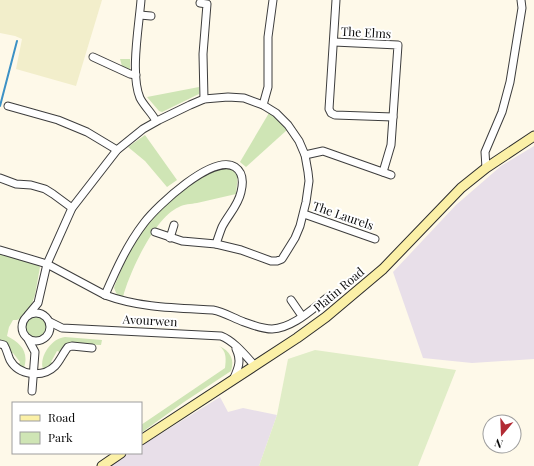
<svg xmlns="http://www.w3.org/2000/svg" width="534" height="466" font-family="'Playfair Display',serif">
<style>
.industrial{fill:#e8dfe9}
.farmland{fill:#f2eecb}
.green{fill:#cfe5b5}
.pitch{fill:#e0edc7}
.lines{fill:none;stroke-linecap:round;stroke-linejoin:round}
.stream{stroke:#3c91c5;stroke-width:2}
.street-casing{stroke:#3d3d3d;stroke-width:9}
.secondary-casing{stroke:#2c2c2c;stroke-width:11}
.street{stroke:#fff;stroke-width:7}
.secondary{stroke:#fbf0a7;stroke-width:9}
.labels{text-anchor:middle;stroke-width:4;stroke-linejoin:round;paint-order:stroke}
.street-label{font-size:12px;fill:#0a0a0a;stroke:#fff}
</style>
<rect width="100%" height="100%" fill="#fef9e9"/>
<g class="industrial">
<polygon points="534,146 534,359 472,363 423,358 393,272 456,205 501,166"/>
<polygon points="220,397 228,412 243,408 277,415 259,466 109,466 130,453 141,453 141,446"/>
</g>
<polygon class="farmland" points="0,0 102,0 76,86 16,69 22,39 15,36 0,33"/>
<g class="green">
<polygon points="120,59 130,59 130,69 127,69 122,66"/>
<polygon points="199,87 199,94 162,112 159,111 147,97"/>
<polygon points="269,113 275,117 287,130 246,167 240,162"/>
<polygon points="145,135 177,180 167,187 145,161 128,147"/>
<path d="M 224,168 L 234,170 L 238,174 L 236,194 C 223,197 210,200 197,203 C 191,204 184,204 179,207 C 155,217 129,273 123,297 L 117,295 L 114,288 L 115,285 C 120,273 124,262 130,251 C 149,217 185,178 224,168 Z"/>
<path d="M 0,252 L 36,264 L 40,267 L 35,295 L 31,306 L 19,319 L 17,320 L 13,320 L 9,327 L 7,336 C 21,343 29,352 24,368 L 18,365 L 20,362 L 13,353 L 11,354 L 0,341 Z"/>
<circle cx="36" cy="328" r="11"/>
<path d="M 65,337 L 102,340 L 101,345 L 69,344 L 64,346 L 60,352 L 57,351 L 51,362 L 53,363 L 43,369 C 39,356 52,338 65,337 Z"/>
<path d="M 219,346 C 230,351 235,359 231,371 L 184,402 L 141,433 L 141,425 L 225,368 C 226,360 227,351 219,346 Z"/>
</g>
<polygon class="pitch" points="315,350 456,370 418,466 259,466 277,415 288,359"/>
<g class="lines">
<polyline class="stream" points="0,106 17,41"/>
<defs>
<g id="street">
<path d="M 141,0 C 139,26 130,74 140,98 C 144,106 152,113 156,121"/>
<polyline points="336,0 329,109 331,113 335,115 393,117"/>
<polyline points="200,3 207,4 203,54 204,99"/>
<polyline points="140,15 151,16"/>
<polyline points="334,42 398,45 391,145 383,172"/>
<polyline points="93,57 130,74 136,75"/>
<polyline points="263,105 268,87 268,37 273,0"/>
<polyline points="8,106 58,120 87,132 117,150"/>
<polyline points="305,155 323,151 391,175"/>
<polyline points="486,168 485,152 502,112 510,82 522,8 521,0"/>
<polyline points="0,178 16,184 31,185 45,189 53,194 72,208"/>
<polyline points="304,214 375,239"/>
<polyline points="170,238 174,225"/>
<path d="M 0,250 L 47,264 L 105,295 C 116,270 127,245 144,223 C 157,206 213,153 235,167 C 244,173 243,184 241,192 C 238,206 228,215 222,227 C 220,232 218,238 216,244"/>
<path d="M 105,295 C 140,308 176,308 213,310 C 224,312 233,318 244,322 C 253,325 262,329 272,329 C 293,328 312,309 328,297"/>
<polyline points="291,300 302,316"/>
<circle cx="36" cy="327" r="14"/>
<polyline points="28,315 38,303 47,264 72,208 117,150 143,129 159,120 190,105 204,99 228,97 244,98 263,105 276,113 288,125 299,141 305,155 308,172 309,181 306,202 300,226 295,238 282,259 277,261 271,261 241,250 216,244 182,241 155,232"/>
<path d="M 50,322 L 62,328 L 221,336 C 234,341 245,355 255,366"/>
<polyline points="28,339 35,352 32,391"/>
<path d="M 0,344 L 4,345 C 7,350 8,356 10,360 C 19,376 43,378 55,366 C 60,361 63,353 68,347 L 72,346 L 92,348"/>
<path d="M 233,380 C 238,369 242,361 236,349"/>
</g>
<g id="secondary">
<polyline points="141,440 297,338 326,317 383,269 461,188 486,168 534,136"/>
<polyline points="102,466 121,453"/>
</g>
</defs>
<use href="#street" class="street-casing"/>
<use href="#secondary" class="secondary-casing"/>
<use href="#street" class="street"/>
<use href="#secondary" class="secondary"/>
</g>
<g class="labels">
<g class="street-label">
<text transform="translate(366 33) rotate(3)" y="4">The Elms</text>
<text transform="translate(343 216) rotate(19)" y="4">The Laurels</text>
<text transform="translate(339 290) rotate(-40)" y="4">Platin Road</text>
<text transform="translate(150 321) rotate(3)" y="4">Avourwen</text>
</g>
</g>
<rect x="12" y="402" width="130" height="52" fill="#ffffff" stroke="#9d9d9d"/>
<rect x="20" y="415" width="20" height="6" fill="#fbf0a7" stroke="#9d9d9d"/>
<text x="48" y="422" font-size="12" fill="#0a0a0a">Road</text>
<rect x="20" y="432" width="20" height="12" fill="#cfe5b5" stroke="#9d9d9d"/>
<text x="48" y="442" font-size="12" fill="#0a0a0a">Park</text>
<g transform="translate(502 434) rotate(199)"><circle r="19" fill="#ffffff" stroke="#9d9d9d"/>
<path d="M0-3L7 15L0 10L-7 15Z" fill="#b22b34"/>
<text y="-6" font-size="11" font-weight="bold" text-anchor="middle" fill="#0a0a0a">N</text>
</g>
</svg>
